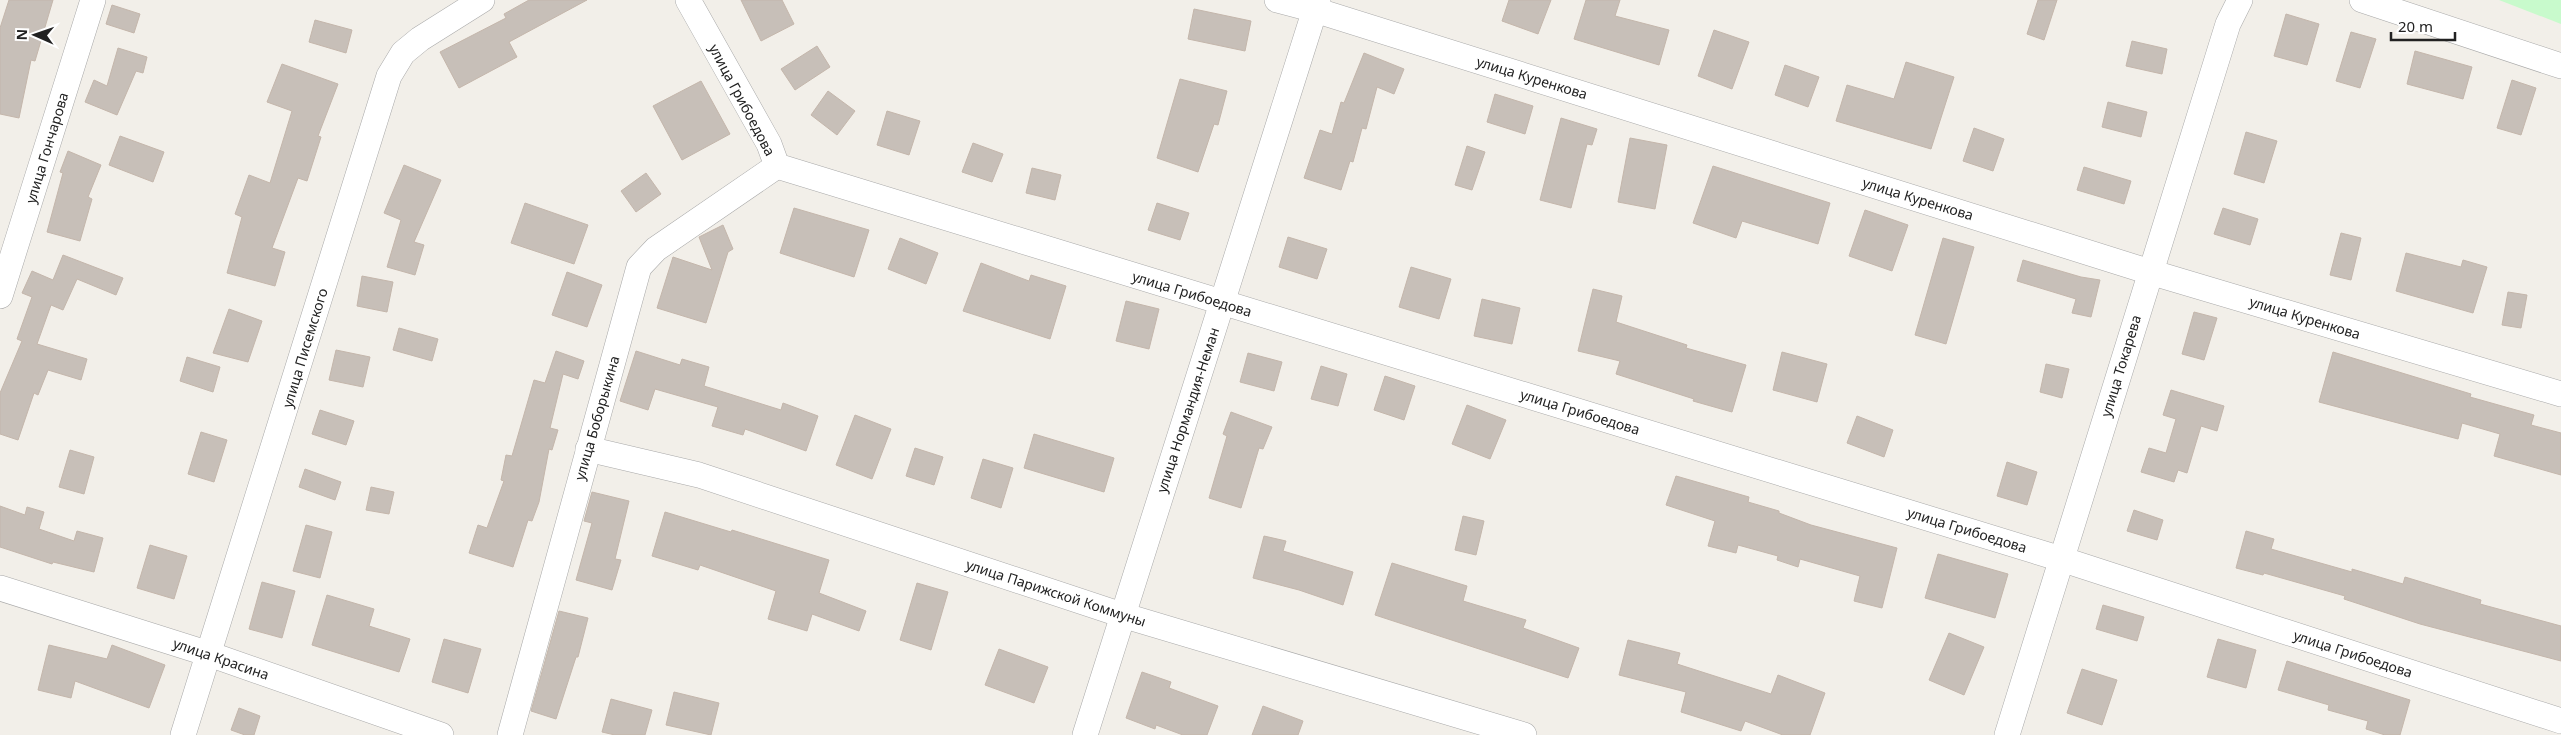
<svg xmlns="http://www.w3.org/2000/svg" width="2561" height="735" font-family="'Noto Sans',sans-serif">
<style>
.park{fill:#c8facc}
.building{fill:#c7bfb8;stroke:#c4b6ab}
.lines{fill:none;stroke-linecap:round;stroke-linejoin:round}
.minor-casing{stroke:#a9a9a9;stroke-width:26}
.minor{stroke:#fff;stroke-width:25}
.labels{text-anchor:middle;stroke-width:4;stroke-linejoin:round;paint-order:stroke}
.street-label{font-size:14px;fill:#222;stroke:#fff}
</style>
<rect width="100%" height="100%" fill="#f2efe9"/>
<polygon class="park" points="2499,0 2561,0 2561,24"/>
<g class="building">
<polygon points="9,0 53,0 35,61 31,60 19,118 0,114 0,28"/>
<polygon points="529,0 587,0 509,42 517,57 459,88 440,52 506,18 504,14"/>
<polygon points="741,0 782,0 794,24 761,41"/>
<polygon points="1509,0 1551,0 1538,34 1502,21"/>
<polygon points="1586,0 1620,0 1615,16 1669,30 1659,65 1574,39"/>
<polygon points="2038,0 2057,0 2044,40 2027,34"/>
<polygon points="112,5 140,14 134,33 106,24"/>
<polygon points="1194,9 1251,21 1245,51 1188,39"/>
<polygon points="2286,14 2319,24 2307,65 2274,56"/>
<polygon points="315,20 352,30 346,53 309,42"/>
<polygon points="1714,30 1749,42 1732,89 1698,76"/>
<polygon points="2351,32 2376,39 2360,88 2336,81"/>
<polygon points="2132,41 2167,49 2162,74 2126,66"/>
<polygon points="817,46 830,67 795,90 781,69"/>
<polygon points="118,48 147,57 143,73 136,71 117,115 85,102 94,80 107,86"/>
<polygon points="2415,51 2472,67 2463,99 2407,84"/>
<polygon points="1364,53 1404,69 1394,94 1377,87 1366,129 1362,128 1353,162 1350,161 1341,190 1304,178 1320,130 1332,134 1341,102 1344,103"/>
<polygon points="1906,62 1954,77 1931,149 1836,121 1847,85 1894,99"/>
<polygon points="282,64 338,84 318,136 321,137 307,181 298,178 272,248 285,252 275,286 227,273 242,217 235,214 249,175 270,183 292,111 267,102"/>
<polygon points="1785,65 1819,77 1808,107 1775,95"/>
<polygon points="1180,79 1227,91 1218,125 1214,124 1198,172 1157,158"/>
<polygon points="2512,80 2536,88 2521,135 2497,128"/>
<polygon points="701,81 730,134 682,160 653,106"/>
<polygon points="828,91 855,111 837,135 811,115"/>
<polygon points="1495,94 1533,106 1525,134 1487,122"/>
<polygon points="2108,102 2147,112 2141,137 2102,127"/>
<polygon points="887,111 920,121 909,155 877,145"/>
<polygon points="1561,118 1597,129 1592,145 1587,144 1571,208 1540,200"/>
<polygon points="1974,128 2004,139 1993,171 1963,161"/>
<polygon points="2246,132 2277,141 2264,183 2234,174"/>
<polygon points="120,136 164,152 153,182 109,165"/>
<polygon points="1630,138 1667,145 1655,209 1618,202"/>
<polygon points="973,143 1003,154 992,182 962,172"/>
<polygon points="1467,146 1485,152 1472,190 1455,185"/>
<polygon points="68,151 101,165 88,197 92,199 80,241 47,232 63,173 60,172"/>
<polygon points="404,165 441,180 414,242 424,245 415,275 387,267 401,220 384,213"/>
<polygon points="1713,166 1830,203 1818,244 1742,221 1736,238 1693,223"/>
<polygon points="2084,167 2131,181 2124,204 2077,190"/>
<polygon points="1032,168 1061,175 1055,200 1026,193"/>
<polygon points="646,173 661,194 636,212 621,191"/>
<polygon points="525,203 588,225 574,264 511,243"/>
<polygon points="1157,203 1189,213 1180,240 1148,230"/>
<polygon points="794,208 869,230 854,277 780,253"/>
<polygon points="2223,208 2258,219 2250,245 2214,234"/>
<polygon points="1865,210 1908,225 1892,271 1849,256"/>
<polygon points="723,225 733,249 728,252 706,323 657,308 673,257 712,270 699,237"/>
<polygon points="2341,233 2361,238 2351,280 2330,275"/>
<polygon points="1288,237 1327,249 1317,279 1279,267"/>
<polygon points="900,238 938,253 926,284 888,269"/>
<polygon points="1943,238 1974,247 1946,344 1915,335"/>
<polygon points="2406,253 2461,267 2463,260 2487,267 2473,313 2396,291"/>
<polygon points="63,255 123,278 116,295 77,279 63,310 51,305 37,344 87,359 81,380 48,370 38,395 34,393 18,440 0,434 0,393 22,341 17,339 32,297 22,293 32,271 53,280"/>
<polygon points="2023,260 2081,277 2100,280 2091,317 2072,313 2076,299 2017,281"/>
<polygon points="981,263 1029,281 1031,275 1066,286 1050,339 963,311"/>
<polygon points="1411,267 1451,279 1439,319 1399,307"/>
<polygon points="567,272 602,285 587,327 552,315"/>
<polygon points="362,276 393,282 387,312 357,306"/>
<polygon points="1593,289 1622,296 1616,322 1687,345 1686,348 1746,365 1732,412 1693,401 1694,399 1616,374 1620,361 1578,351"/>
<polygon points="2508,292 2527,295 2521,328 2502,325"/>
<polygon points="1482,299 1520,308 1512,344 1474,336"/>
<polygon points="1126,301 1159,309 1149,349 1116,341"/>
<polygon points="229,309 262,321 248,362 213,353"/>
<polygon points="2194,312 2217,318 2204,360 2182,354"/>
<polygon points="399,328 438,339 432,361 393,350"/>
<polygon points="336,350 370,357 363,387 329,380"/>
<polygon points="556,351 584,361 578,379 563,374 550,428 558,430 552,450 549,449 539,502 532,521 528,520 513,567 469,553 478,525 487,528 504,481 501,480 506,455 512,456 534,380 545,383"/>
<polygon points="636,351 680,365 682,359 709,367 704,386 781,410 783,403 818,416 806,451 745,429 743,435 712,426 718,407 655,389 648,410 620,401"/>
<polygon points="1782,352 1827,364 1817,402 1773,390"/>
<polygon points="2333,352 2471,394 2470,397 2534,415 2531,425 2561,433 2561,475 2494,456 2500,434 2462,423 2458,439 2319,402"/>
<polygon points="1248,353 1282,362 1274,391 1240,382"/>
<polygon points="187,357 220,367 213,392 180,381"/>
<polygon points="2046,364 2069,369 2062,398 2040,392"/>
<polygon points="1321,366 1347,374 1338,406 1311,399"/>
<polygon points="1385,376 1415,386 1404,420 1374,410"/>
<polygon points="2171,390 2224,406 2217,431 2201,426 2187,473 2178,470 2174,482 2141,472 2149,448 2166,453 2176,419 2163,415"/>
<polygon points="1467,405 1506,420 1490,459 1452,444"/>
<polygon points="320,410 354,421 346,445 312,434"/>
<polygon points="1231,412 1272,427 1263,449 1259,448 1241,508 1209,498 1227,436 1223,434"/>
<polygon points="855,415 891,429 872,479 836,465"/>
<polygon points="1857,416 1893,430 1884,457 1847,443"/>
<polygon points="201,432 227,440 214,482 188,474"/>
<polygon points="1034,434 1114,458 1104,492 1024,468"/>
<polygon points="915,448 943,457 934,485 906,476"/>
<polygon points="70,450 94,457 84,494 59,487"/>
<polygon points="983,459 1013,468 1001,508 971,498"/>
<polygon points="2007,462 2037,472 2027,505 1997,496"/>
<polygon points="305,469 341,482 335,500 299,487"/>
<polygon points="1676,476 1749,497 1748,502 1779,511 1779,513 1811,525 1897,548 1882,608 1854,601 1860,576 1800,559 1798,567 1777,560 1778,556 1738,545 1736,553 1708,546 1715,521 1666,505"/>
<polygon points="371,487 394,492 389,514 366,510"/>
<polygon points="592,492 629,501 615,559 621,560 612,590 576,580 592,523 584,521"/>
<polygon points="0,506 25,515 27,507 44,512 39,529 74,541 77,531 103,538 94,572 53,562 52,564 0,547"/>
<polygon points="2134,510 2163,520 2157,540 2127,531"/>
<polygon points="665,512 731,532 732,530 829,560 819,593 866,611 859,631 812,614 807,631 768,619 776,591 700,565 698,570 652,556"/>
<polygon points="1463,516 1484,521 1476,555 1455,550"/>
<polygon points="306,525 332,532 320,578 293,571"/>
<polygon points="2246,531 2274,539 2271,549 2352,572 2352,569 2403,584 2405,577 2481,600 2480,604 2561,626 2561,661 2420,624 2344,599 2345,596 2264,573 2263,575 2236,568"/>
<polygon points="1264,536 1286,541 1283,551 1353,572 1343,605 1299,590 1253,578"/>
<polygon points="150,545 187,556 174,599 137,588"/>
<polygon points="1938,554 2008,574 1995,618 1925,598"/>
<polygon points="1392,563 1467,586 1463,601 1526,620 1523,628 1579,648 1568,678 1375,615"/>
<polygon points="262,582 295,591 282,638 249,629"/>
<polygon points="917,583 948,592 931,650 900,640"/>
<polygon points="327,595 374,609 369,626 410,639 399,672 312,645"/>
<polygon points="2103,605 2144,617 2137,641 2096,629"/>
<polygon points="559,611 588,618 578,657 576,657 556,719 531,711"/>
<polygon points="1949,633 1984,647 1964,695 1929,680"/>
<polygon points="444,639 481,649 468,693 432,682"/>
<polygon points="2218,639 2256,650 2246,688 2207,677"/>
<polygon points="1628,640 1680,653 1677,664 1771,694 1778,675 1825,693 1810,735 1783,735 1745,721 1741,731 1681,712 1686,692 1619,675"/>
<polygon points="49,645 107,659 112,645 165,665 149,708 75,681 71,698 38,690"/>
<polygon points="999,649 1048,667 1034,703 985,685"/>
<polygon points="2287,661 2410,700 2400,735 2385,735 2366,729 2368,721 2328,710 2329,705 2278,690"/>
<polygon points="2082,669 2117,680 2102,725 2067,713"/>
<polygon points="1142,672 1171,682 1169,688 1218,706 1207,735 1183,735 1156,725 1155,729 1126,718"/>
<polygon points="674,692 719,703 711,735 666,725"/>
<polygon points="611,699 652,710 645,735 615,735 602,732"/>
<polygon points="1263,706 1303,721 1298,735 1252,735"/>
<polygon points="239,708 260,716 254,735 245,735 231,730"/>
</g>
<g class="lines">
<defs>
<g id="minor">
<polyline points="688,0 769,144 777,166 2061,559 2561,721"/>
<polyline points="1277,0 1315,10 2150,272 2561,394"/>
<polyline points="2362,0 2561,66"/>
<polyline points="0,296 93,0"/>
<polyline points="588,449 699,475 1122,615 1524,735"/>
<polyline points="0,588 209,654 441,735"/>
<polyline points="183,735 389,76 403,53 420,39 482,0"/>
<polyline points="510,735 639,267 656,249 777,166"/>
<polyline points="1085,735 1318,0"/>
<polyline points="2007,735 2228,24 2240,0"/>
</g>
</defs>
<use href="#minor" class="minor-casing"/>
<use href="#minor" class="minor"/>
</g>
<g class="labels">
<g class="street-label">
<text transform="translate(1532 78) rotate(17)" y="5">улица Куренкова</text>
<text transform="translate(742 100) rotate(62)" y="5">улица Грибоедова</text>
<text transform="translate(47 148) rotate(-73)" y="5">улица Гончарова</text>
<text transform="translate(1918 199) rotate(17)" y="5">улица Куренкова</text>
<text transform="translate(1192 294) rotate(17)" y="5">улица Грибоедова</text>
<text transform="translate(2305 318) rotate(17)" y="5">улица Куренкова</text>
<text transform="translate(305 348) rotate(-73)" y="5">улица Писемского</text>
<text transform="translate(2121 366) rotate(-73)" y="5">улица Токарева</text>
<text transform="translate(1188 410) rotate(-72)" y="5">улица Нормандия-Неман</text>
<text transform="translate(1580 412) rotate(17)" y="5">улица Грибоедова</text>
<text transform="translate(597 418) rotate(-74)" y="5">улица Боборыкина</text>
<text transform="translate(1967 530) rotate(17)" y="5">улица Грибоедова</text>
<text transform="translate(1056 593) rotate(18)" y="5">улица Парижской Коммуны</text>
<text transform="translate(2353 654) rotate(18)" y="5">улица Грибоедова</text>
<text transform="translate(221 659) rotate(19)" y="5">улица Красина</text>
</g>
</g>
<g transform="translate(35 35) rotate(272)" stroke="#ffffff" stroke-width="4" paint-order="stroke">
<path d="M0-4L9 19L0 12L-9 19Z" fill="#222222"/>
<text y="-8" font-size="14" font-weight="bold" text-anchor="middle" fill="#222222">N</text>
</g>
<path d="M2391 32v8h64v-8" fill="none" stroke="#222222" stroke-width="2.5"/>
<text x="2398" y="32" font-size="15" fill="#222222" stroke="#ffffff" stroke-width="4" paint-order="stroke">20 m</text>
</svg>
